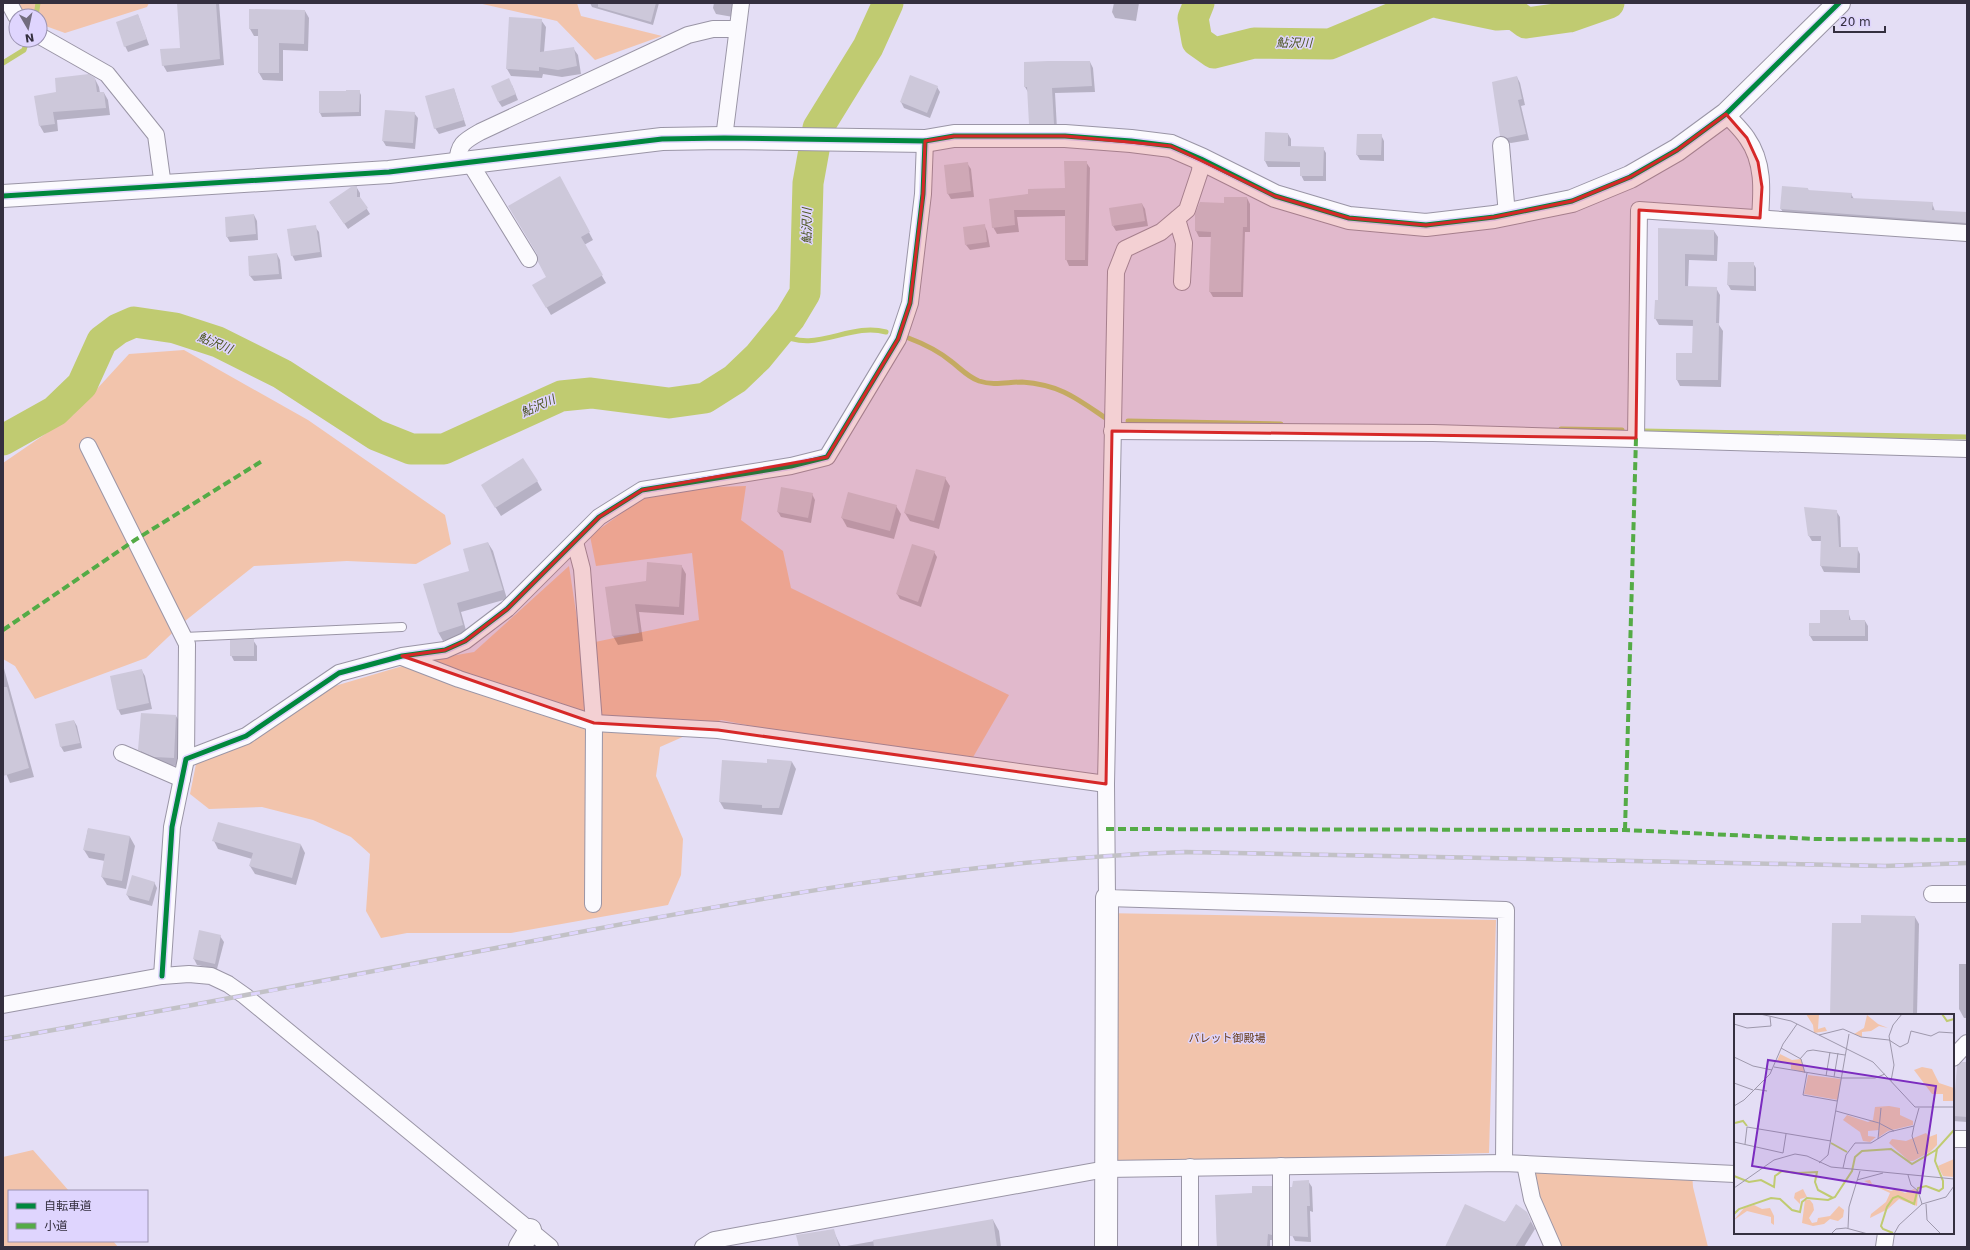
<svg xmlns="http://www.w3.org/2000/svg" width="1970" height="1250" font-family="'DejaVu Sans','Noto Sans JP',sans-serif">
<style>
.green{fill:#f2c4ac}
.shadow{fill:#0003}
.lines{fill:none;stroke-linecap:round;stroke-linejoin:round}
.stream{stroke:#c0cb71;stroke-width:5}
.river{stroke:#c0cb71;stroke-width:31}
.building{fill:#cdc8da}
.lane-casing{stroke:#9a95a6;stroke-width:10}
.street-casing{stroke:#9a95a6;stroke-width:18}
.secondary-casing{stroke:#9a95a6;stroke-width:24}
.lane{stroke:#fbfafe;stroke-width:8}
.street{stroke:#fbfafe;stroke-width:16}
.secondary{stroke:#fbfafe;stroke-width:22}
.rail-casing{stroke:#c2c1c6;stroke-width:4.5}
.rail{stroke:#dfd5fe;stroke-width:3;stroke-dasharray:9;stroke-linecap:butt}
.quiet{stroke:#54ab46;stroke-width:4;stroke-dasharray:8 4;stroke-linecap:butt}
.cycleway-casing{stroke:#dfd5fe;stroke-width:8}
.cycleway{stroke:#00873e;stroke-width:5}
.marked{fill:#d62828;fill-opacity:0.2;stroke:#d62828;stroke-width:3;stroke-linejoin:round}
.labels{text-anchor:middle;stroke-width:3;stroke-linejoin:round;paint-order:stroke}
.park-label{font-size:11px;fill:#673d1b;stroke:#dfd5fe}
.water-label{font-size:12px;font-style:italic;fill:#4c5520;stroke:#dfd5fe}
.inset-river{fill:none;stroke:#c0cb71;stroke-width:2}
.inset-road{fill:none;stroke:#9e98ac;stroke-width:1}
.view{fill:#7b2cbf;fill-opacity:0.15;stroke:#7b2cbf;stroke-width:2}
.inset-edge{fill:none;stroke:#342f3f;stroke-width:2}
</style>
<rect width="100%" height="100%" fill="#e4def5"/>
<g class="green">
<polygon points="18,3 149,3 147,7 65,33 40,24 40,16 17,16"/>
<polygon points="478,3 577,3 581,16 662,36 595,60 557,21"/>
<polygon points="184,350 308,420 445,515 451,544 416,564 347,561 254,566 185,621 146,658 35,699 15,666 3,659 3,463 73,415 129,354"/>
<polygon points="746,486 741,520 783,551 791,588 1009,695 972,759 795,734 721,720 660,747 656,776 683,839 681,875 668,905 511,933 407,933 381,938 366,911 370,854 351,837 313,820 262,807 209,809 190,794 196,764 262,720 328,688 416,662 474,652 569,566 581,645 699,620 692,553 596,566 590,536 655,489"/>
<polygon points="1102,913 1496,920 1489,1153 1105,1164"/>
<polygon points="33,1150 69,1191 9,1191 9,1241 113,1241 118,1247 3,1247 3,1157"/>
<polygon points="1525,1164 1692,1172 1693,1187 1708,1247 1558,1247"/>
</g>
<g class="shadow">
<polygon points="178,3 219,3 224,65 167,72 163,65 181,48"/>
<polygon points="590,3 659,3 653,25 592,7"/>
<polygon points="714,3 737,3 733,17 716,14 713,8"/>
<polygon points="1114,3 1139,3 1136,21 1115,18 1112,12"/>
<polygon points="305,11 309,18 308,51 283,50 283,81 263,80 259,73 259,36 254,36 250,29"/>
<polygon points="138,15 149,45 128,52 125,46"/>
<polygon points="541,20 546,27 544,52 573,48 578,55 581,74 562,77 543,74 542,78 511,76 507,69"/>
<polygon points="1090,62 1093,68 1095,92 1055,93 1057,129 1033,129 1030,123 1028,92 1025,87 1025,63"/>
<polygon points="1517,77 1520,83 1525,105 1521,106 1529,140 1511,143 1504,141 1501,135"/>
<polygon points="95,79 99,87 100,93 104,93 108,100 110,115 57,120 58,131 44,133 40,126 57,93"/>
<polygon points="512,85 518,100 502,107 498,101"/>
<polygon points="937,87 940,92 930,118 904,108 901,102"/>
<polygon points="454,89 466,126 439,134 435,128"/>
<polygon points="359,91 361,95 361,116 322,117 320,113"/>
<polygon points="414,113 418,118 415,149 386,146 383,141"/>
<polygon points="1266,133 1288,134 1291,139 1291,147 1323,148 1326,153 1326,181 1304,181 1301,175 1301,167 1268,167 1265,161"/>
<polygon points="1381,135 1384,141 1384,161 1360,160 1357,155"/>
<polygon points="1086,162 1090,168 1088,266 1069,266 1066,259 1066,216 1017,217 1019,232 997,234 993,227 990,200 1066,189"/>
<polygon points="967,163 971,169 974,197 951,199 948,194"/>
<polygon points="564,185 593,240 584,245 606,283 551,315 534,286 547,278"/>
<polygon points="357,188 360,193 360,198 370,214 348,229 330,203"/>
<polygon points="1808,189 1809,191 1851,194 1854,199 1932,203 1935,211 1967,213 1967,228 1784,214 1781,209"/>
<polygon points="1247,198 1250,204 1250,232 1245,232 1243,297 1213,297 1210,292 1212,237 1199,237 1196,231 1196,214 1224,204"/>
<polygon points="1142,204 1145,209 1148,226 1116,231 1113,226"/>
<polygon points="254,215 257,221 258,240 230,242 227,237"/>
<polygon points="984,225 987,231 990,247 970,250 966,245"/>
<polygon points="315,227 319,232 322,257 295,261 292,255"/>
<polygon points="1659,229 1714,231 1718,237 1717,261 1689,260 1688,287 1716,288 1720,295 1719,325 1723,331 1721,387 1680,386 1677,380 1693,354 1694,326 1659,325 1655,318 1659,301"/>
<polygon points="277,254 280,260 282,279 254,281 250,276"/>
<polygon points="1753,263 1756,268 1756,291 1731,290 1728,285"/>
<polygon points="945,478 950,486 939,529 910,521 905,513"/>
<polygon points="537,481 542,490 501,516 487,494"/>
<polygon points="812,494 815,500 811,523 781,517 778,512"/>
<polygon points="896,506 901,514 894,539 847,527 842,518"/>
<polygon points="1836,511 1840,517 1841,548 1857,548 1860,554 1860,573 1824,572 1821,566 1822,541 1812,541 1809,536"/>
<polygon points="488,543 493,551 507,599 461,612 467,634 443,641 438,632 470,572"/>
<polygon points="934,552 937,557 921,607 900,599 897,594"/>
<polygon points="681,565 686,574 684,615 639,612 643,641 618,645 613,636 606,588 646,582"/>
<polygon points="1848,611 1851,621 1865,621 1868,626 1868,641 1813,641 1810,636 1821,624"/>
<polygon points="253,640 257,646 257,661 234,661 231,655"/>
<polygon points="3,665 34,777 10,783 3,766"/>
<polygon points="142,671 145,676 152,709 121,715 118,709"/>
<polygon points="176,716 181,724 179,766 160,765 145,758 140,750"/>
<polygon points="74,721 77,726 82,748 64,752 61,747"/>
<polygon points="792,762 796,769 782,815 724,809 720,802 768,764"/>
<polygon points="88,829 130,837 135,846 126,889 107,885 102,877 105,861 89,858 84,850"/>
<polygon points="214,841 301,845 305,853 296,885 255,874 250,866 252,859 218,849"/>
<polygon points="154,882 157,888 152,906 130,900 127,895"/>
<polygon points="1915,917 1919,924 1917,1015 1831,1015 1862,924"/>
<polygon points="200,932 220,936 224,942 217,969 197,965 194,959"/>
<polygon points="1959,964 1967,964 1967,1018 1964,1018 1959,1009"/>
<polygon points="1967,1072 1967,1122 1953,1121 1953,1105"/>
<polygon points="1308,1181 1312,1187 1313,1212 1310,1211 1311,1242 1295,1241 1292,1235"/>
<polygon points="1271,1187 1274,1193 1274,1240 1270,1240 1270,1247 1217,1247 1216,1196 1253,1194"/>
<polygon points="1526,1212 1535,1229 1524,1247 1449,1247"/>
<polygon points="993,1220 999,1231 1001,1247 800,1247 833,1230 841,1247"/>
</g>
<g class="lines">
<g class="stream">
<polyline points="36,16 38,3"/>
<polyline points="3,63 24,50 27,40"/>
<path d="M 778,333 C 816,355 848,322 886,332"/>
<path d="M 906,337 C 922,343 939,351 952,362 C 961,369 968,377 979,381 C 994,386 1007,382 1022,382 C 1061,385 1076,398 1107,419"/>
<polyline points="1128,421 1281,424"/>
<polyline points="1561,429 1622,430"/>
<polyline points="1643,431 1967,437"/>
</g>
<g class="river">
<polyline points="1199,3 1193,18 1197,41 1214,53 1254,43 1330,44 1428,3"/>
<polyline points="1439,3 1497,15 1514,14 1526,23 1569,17 1609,3"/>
<polyline points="3,440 55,411 82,385 102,341 118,329 134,322 175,328 218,342 282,374 376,435 411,449 444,449 561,396 591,393 669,403 705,398 735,379 758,357 790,318 805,293 808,183 818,128 868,47 888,3"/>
</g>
</g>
<g class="building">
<polygon points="177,3 216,3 220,59 162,66 160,49 180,48"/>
<polygon points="598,3 656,3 651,22 598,7"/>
<polygon points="249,9 305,10 304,44 279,43 279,73 258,73 258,29 249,29"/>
<polygon points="138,14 147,39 124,47 116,22"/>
<polygon points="509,17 542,19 540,52 574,47 577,66 558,70 539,67 539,71 506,69"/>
<polygon points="1048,61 1090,61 1092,86 1052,88 1054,124 1029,124 1027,87 1024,87 1024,62"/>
<polygon points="89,74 95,78 97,92 104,92 106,108 53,112 55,124 39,126 34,96 56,92 55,78"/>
<polygon points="910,75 938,86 927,113 900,102"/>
<polygon points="1517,76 1522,99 1518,100 1526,134 1507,138 1500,136 1492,82"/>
<polygon points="509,78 516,94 498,102 491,86"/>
<polygon points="454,88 464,120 434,129 425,96"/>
<polygon points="346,90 360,90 359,112 319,113 319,91 346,91"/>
<polygon points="385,110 415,112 413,143 382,141"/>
<polygon points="1265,132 1288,133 1288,146 1324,147 1323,176 1300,176 1300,162 1264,161"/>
<polygon points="1357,134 1382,134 1381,155 1356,155"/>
<polygon points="1064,161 1087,161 1085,260 1065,260 1065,210 1014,210 1015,225 992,228 989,199 1028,194 1028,189 1065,188"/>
<polygon points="968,162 971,191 947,194 944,165"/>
<polygon points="560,176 590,232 581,237 603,275 546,308 532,285 546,277 538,262 537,254 508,206"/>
<polygon points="357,186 357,197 360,197 368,208 344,224 329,202 351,187"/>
<polygon points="1782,186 1808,188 1808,190 1852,193 1851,198 1933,202 1932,210 1967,212 1967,223 1780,209"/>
<polygon points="1224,197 1247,197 1247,227 1243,227 1241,292 1209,292 1211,232 1195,231 1195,214 1200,202 1224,203"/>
<polygon points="1142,203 1145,221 1112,226 1109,208"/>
<polygon points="254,214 256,234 226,237 225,217"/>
<polygon points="985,224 987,242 965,245 963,227"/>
<polygon points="316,225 320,252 291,256 287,229"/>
<polygon points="1658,228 1714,230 1714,255 1685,254 1685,286 1717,287 1716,323 1719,323 1718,380 1676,380 1676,353 1692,353 1693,320 1654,319 1655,300 1658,300"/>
<polygon points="277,253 279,274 249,276 248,256"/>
<polygon points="1728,262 1754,262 1754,286 1727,285"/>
<polygon points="523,458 538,481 495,508 481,485"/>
<polygon points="916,469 946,477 934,521 904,513"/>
<polygon points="781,487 813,493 808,518 777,512"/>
<polygon points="848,492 897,505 890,531 841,518"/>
<polygon points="1804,507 1837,510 1839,547 1858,547 1857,568 1820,566 1821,536 1808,536"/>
<polygon points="488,542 503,590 457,603 463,625 438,633 423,584 469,571 463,549"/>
<polygon points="912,544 935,551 918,602 896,594"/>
<polygon points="647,562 682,565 679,607 635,604 639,633 612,636 605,587 646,581"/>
<polygon points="1820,610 1849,610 1849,620 1865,620 1865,636 1809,636 1809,623 1820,623"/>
<polygon points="254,639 254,656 230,656 230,640"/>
<polygon points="142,669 149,703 117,710 110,676"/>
<polygon points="3,687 7,687 29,768 3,776"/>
<polygon points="141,713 176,715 174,758 154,757 138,750"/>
<polygon points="74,720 80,743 60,747 55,724"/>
<polygon points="767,759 792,761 779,808 762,808 762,805 719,802 722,760 767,763"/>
<polygon points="218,822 301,844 292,878 249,866 253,853 212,841"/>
<polygon points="88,828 130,836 122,881 101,877 105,854 83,850"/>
<polygon points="132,875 155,882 149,901 126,895"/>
<polygon points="1861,915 1915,916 1913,1015 1830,1015 1832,923 1861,923"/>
<polygon points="199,930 221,935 215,964 193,959"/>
<polygon points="1962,1062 1967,1062 1967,1117 1953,1116 1957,1066"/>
<polygon points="1309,1180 1310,1206 1307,1206 1308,1237 1290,1236 1290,1187 1292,1187 1293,1181"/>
<polygon points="1252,1186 1272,1186 1272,1235 1268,1234 1267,1247 1217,1247 1215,1195 1252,1193"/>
<polygon points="1465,1204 1505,1222 1516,1204 1527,1212 1531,1221 1515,1247 1445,1247"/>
<polygon points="993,1219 997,1247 874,1247 873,1240"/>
<polygon points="834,1229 839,1247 799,1247 796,1235"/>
</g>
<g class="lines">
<defs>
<polyline id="lane" points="184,637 402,627"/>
<g id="street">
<polyline points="9,3 16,16"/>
<polyline points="40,36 107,74 156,135 163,186"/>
<path d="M 1726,114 C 1733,122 1741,129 1747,138 C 1764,162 1762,190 1760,218"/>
<polyline points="724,138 741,3"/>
<polyline points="1501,145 1507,215"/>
<polyline points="1201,159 1200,171 1187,210 1161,232 1125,249 1116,272 1106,784 1107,898 1506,910 1504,1163"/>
<polyline points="470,163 529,259"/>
<path d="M 457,164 C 458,144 464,141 480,132 L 688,35 L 713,29 L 737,29"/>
<polyline points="1177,219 1184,243 1182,282"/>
<polyline points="1112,431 1433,433 1967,449"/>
<polyline points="1636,438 1639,210 1967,233"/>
<polyline points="88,446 187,644 186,759"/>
<polyline points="575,542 582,569 594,723 593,904"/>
<polyline points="402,657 459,679 594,723 718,730 1106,784"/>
<polyline points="122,753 182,779"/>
<polyline points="1932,894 1967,894"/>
<polyline points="162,976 172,827 186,759 246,736 339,673 402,656 445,650 465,641 507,609 599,517 642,490 791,466 827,457 898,339 910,303 923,194 925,141"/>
<polyline points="3,1005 162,976 189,974 211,976 228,984 245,996 550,1247"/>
<polyline points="1953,1058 1967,1043"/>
<polyline points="1953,1139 1967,1139"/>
<polyline points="1525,1164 1532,1199 1553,1247"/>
<polyline points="1281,1166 1281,1247"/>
<polyline points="1190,1167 1190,1247"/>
<polyline points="703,1247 714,1240 1106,1169 1504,1163 1735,1174"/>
<polyline points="1884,1247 1886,1233"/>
</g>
<g id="secondary">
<polyline points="3,196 389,172 662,139 724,138 925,141 954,136 1065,136 1131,141 1171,146 1201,159 1275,196 1349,218 1426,225 1494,217 1572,201 1630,177 1677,150 1726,114 1839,3"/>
<polyline points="520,1247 530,1230"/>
<polyline points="1106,1247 1107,898"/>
</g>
</defs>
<use href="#lane" class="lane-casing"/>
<use href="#street" class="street-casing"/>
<use href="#secondary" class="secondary-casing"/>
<use href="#lane" class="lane"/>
<use href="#street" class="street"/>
<use href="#secondary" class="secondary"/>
<defs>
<path id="rail" d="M 3,1039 C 173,1009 342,978 512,945 C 734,902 958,860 1185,852 L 1885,866 L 1967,863"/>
</defs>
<use href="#rail" class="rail-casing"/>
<use href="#rail" class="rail"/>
<g class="quiet">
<polyline points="3,630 135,540 262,461"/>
<polyline points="1106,829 1625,830 1816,839 1967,840"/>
<polyline points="1625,830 1636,438"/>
</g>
<defs>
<g id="cycleway">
<polyline points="3,196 389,172 662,139 724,138 925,141 954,136 1065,136 1131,141 1171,146 1201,159 1275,196 1349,218 1426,225 1494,217 1572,201 1630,177 1677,150 1726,114 1839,3"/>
<polyline points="162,976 172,827 186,759 246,736 339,673 402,656 445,650 465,641 507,609 599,517 642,490 791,466 827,457 898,339 910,303 923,194 925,141"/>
</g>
</defs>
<use href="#cycleway" class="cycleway-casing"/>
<use href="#cycleway" class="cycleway"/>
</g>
<path class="marked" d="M 1726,114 L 1747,138 L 1758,162 L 1762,187 L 1760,218 L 1639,210 L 1636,438 L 1112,431 L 1106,784 L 718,730 L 594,723 L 402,656 L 445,650 L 465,641 L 507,609 L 599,517 L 642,490 L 827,457 L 898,339 L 910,303 L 923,194 L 925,141 L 954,136 L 1065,136 L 1171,146 L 1275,196 L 1349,218 L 1426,225 L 1494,217 L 1572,201 L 1630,177 L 1677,150 Z"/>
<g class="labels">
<g class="park-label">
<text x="1227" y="1042">パレット御殿場</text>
</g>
<g class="water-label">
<text transform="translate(1294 43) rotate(1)" y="4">鮎沢川</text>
<text transform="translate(807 226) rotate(-89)" y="4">鮎沢川</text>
<text transform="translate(215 343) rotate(22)" y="4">鮎沢川</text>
<text transform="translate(538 406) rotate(-24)" y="4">鮎沢川</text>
</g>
</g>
<g transform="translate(1734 1014)">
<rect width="220" height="220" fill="#e4def5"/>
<path d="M 72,0 L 85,0 L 84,15 L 91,13 L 93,17 L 80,19 L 79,11 ZM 133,1 L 144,10 L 154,14 L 145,12 L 137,17 L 128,18 L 128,23 L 120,20 L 130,14 ZM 46,40 L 58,46 L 67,45 L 71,59 L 57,55 L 57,49 L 43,47 ZM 188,53 L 198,55 L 205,69 L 220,74 L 220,87 L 209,87 L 209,80 L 198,80 L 180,56 ZM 74,61 L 107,65 L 104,86 L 70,80 ZM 155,92 L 166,94 L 166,101 L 179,107 L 179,111 L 154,117 L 145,123 L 145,116 L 134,117 L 134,122 L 142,123 L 136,128 L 129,127 L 126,118 L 109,106 L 113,101 L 134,108 L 139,106 L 141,93 ZM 192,119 L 195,123 L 203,120 L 203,131 L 196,138 L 179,147 L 175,147 L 155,129 L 158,125 L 172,127 ZM 220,145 L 220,163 L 209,162 L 204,152 ZM 136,166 L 138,170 L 157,177 L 162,175 L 171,179 L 180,175 L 184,177 L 183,192 L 165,185 L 154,195 L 136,204 L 137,200 L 152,188 L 156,179 L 130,167 ZM 69,175 L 73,183 L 66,185 L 66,190 L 60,184 L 61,179 ZM 71,186 L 76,186 L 79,190 L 80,196 L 75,204 L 78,209 L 83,208 L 84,204 L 96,202 L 105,192 L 110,196 L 109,203 L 104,207 L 96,205 L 90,210 L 79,212 L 68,209 ZM 20,191 L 28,195 L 36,194 L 40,202 L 40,211 L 37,209 L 37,203 L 13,197 L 0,206 L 10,194 Z" fill="#f2c4ac"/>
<path class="inset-river" d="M 208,0 L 213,7 L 220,5M 1,109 L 9,107 L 13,112M 97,129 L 113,138M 0,162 L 15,168 L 27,166 L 40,173 L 41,162 L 48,157 L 64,159 L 83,158 L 81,168 L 84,176 L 99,184M 0,200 L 5,195 L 37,184 L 46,185 L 58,196 L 66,198 L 68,188 L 73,184 L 94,186 L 101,183 L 118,157 L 121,143 L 128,137 L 157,135 L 178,150 L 202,136 L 220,116M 159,219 L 149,215 L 147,212 L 153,193 L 159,184 L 164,182 L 180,190 L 184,174 L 192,172 L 205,177 L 209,174 L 209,167 L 201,147 L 203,135"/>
<path class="inset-road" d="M 26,0 L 57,7 L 139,48 L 181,93 L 220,93M 0,10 L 13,14 L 37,12 L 36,3M 85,21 L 109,15 L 127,23 L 155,26 L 166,33 L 174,29 L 177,17 L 197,22 L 205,18 L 220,19M 47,34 L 67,45 L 71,59M 0,43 L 19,52 L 38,56M 66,45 L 73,37 L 79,36 L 111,41M 40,53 L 107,64 L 141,64 L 151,60M 73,59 L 69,81 L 103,87M 92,62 L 96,38M 100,63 L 104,39M 157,67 L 160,51 L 155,22 L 159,11 L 168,0M 0,69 L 19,76M 21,75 L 33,77M 0,92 L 10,86 L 36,60 L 49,30 L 63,10M 102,97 L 145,109 L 160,117M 180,112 L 178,122 L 184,140M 144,125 L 147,94M 0,128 L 49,139 L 52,120M 11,130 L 13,113 L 97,127M 85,149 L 94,141 L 115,20M 109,154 L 112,141 L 121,129 L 137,129 L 155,118 L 180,112 L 185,94M 174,161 L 177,171 L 184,177 L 188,190M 123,166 L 149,159M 0,174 L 40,146 L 61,140 L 73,142 L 97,153 L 220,165M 192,190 L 193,206 L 207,220M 114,214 L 115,193 L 126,157M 97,220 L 102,215 L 112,214 L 134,220M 160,220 L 165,211 L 188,190 L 212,183 L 220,172"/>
<path class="view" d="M 34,46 L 202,72 L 186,179 L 18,152 Z"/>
<rect width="220" height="220" class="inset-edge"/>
</g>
<rect width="1970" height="1250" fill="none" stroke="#342f3f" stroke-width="8"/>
<rect x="8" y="1190" width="140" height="52" fill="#dfd5fe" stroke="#9b93b2"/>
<rect x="16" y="1203" width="20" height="6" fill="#00873e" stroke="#9b93b2"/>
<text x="44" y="1210" font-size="12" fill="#342f3f">自転車道</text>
<rect x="16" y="1223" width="20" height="6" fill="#54ab46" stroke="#9b93b2"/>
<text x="44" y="1230" font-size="12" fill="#342f3f">小道</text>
<g transform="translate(28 28) rotate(171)"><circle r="19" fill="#dfd5fe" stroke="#9b93b2"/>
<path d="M0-3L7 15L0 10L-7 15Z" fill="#726c7f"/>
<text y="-6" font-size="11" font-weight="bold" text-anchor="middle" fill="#342f3f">N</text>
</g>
<path d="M1834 26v6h51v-6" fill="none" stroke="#342f3f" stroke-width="2"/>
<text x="1840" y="26" font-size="12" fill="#342f3f" stroke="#dfd5fe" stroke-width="3" paint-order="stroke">20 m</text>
</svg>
